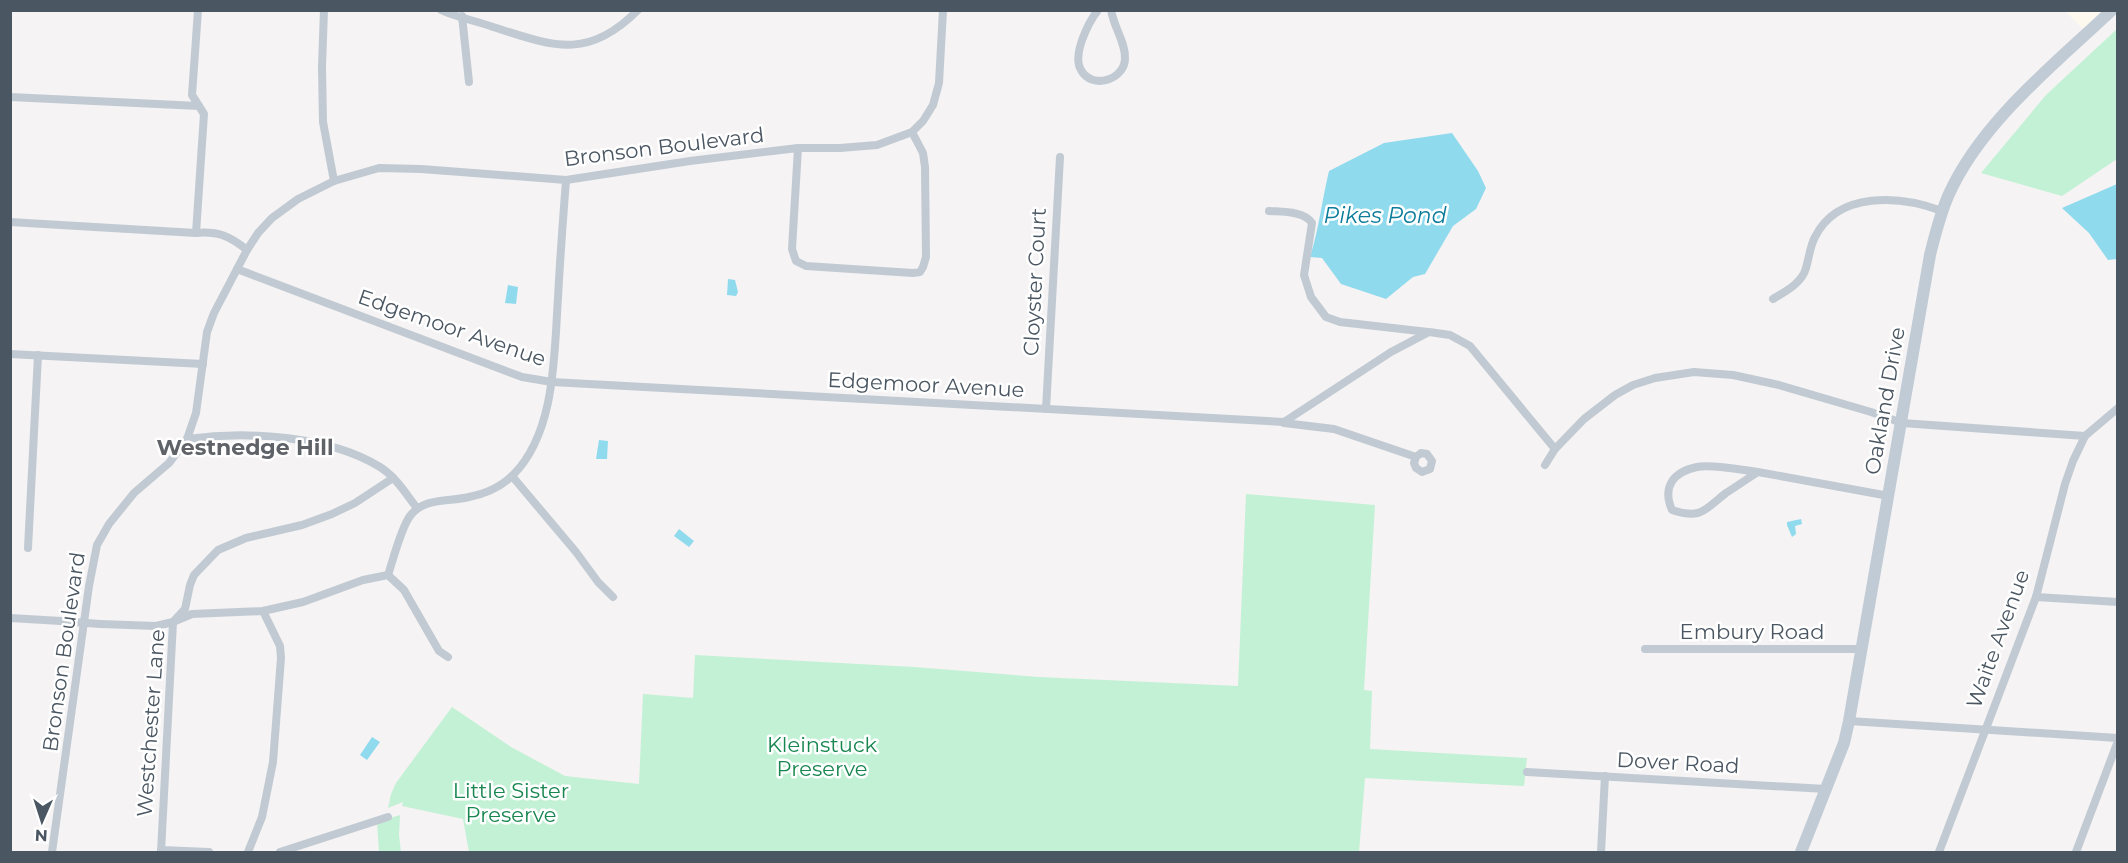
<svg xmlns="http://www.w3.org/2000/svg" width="2128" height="863" font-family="Montserrat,sans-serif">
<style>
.commercial{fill:#fdf9ef}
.green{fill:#c3f1d5}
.water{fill:#90daee}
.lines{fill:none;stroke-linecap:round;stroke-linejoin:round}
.street{stroke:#c1cad2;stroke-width:8}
.secondary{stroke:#c1cbd6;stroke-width:12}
.street-bridge{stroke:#c1cad2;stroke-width:8}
.labels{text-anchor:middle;stroke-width:5;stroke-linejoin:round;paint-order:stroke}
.street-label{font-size:21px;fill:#4a5661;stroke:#fff}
.park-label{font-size:21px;fill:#17864f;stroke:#fff}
.water-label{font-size:22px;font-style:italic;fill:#0c7c9b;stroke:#fff}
.neighbourhood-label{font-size:22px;font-weight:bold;fill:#5f6368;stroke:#fff}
</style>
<rect width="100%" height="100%" fill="#f5f3f3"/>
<polygon class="commercial" points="2065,11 2104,11 2084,30"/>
<g class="green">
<polygon points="2117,29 2117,159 2062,196 1981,173 2046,95"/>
<polygon points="1246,494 1375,505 1364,690 1372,691 1370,749 1527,758 1524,786 1365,778 1359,852 469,852 463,819 402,806 403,802 388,808 391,794 396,783 452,707 511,747 565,776 639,784 643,694 693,698 695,655 914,667 1039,677 1238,686"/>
<polygon points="400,815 399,835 401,852 379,852 377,822"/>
</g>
<g class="water">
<path d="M 1452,133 L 1478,171 L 1486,188 L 1476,209 L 1453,226 L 1425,274 L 1413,277 L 1386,299 L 1341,284 L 1322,258 L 1310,257 C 1319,229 1322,200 1329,171 L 1384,143 Z"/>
<polygon points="2117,184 2117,259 2108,260 2089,233 2062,208"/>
<polygon points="728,279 735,280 738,292 736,296 727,295"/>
<polygon points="508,285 518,287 516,304 505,303"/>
<polygon points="599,440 608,441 607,459 596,459"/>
<polygon points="1801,519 1802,524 1795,526 1796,534 1792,537 1787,525 1787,522"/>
<polygon points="679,529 694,541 689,547 674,536"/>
<polygon points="372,737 380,742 367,760 360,755"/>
</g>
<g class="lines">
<g class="street">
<polyline points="324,10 322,67 323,122 334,181"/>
<path d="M 441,10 C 455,17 477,21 493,27 C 553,46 587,61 638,10"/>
<path d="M 1098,10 C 1088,23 1072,55 1081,70 C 1092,90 1124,80 1125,59 C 1126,43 1114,28 1111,10"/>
<polyline points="462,16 469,82"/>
<polyline points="10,97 199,106"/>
<polyline points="798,148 792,249 796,261 806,266 913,273 920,272 923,267 926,257 925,167 923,153 912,132"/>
<path d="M 1269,211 C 1283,212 1304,211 1312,223 L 1304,275 L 1311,297 L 1326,317 L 1340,322 L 1428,332"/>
<path d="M 10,222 L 196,233 C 218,231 230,236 247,250"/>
<polyline points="196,233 204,114 192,95 198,10"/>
<polyline points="237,269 522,377 552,382 1284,422 1391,352 1429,332 1450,335 1470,346 1555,449"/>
<path d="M 1773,299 C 1786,291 1802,283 1806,268 C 1809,258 1810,246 1815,237 C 1838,191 1900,195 1942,211"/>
<polyline points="10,354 203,364"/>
<polyline points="1046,409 1060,157"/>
<polyline points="1284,423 1334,429 1416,457 1421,453 1427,454 1432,461 1430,469 1422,472 1416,468 1414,463 1416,457"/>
<path d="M 187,439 C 246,431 328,435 380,467 C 396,477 406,494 417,508"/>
<polyline points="1545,465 1555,449 1584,419 1615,395 1633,385 1655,378 1694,372 1733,375 1779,385 1871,412 1902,423 2085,436 2118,408"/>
<path d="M 1758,472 C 1742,470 1712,464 1697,467 C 1673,472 1662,487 1672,510 C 1702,520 1705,509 1726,493 C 1737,486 1747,479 1758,472 L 1889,496"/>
<polyline points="512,476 576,552 598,582 613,597"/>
<polyline points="28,548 38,355"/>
<path d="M 388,575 C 393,560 401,528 410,516 C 424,497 449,502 469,497 C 485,494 501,487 513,475 C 556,432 554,354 558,298 C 560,259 563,219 566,180"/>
<polyline points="2036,597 2118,602"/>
<polyline points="10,618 61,621"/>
<polyline points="100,624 156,626 173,622 192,614 263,611 303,602 363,580 388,575 404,590 439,651 448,657"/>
<polyline points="1645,649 1860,649"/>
<polyline points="1849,721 2118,738"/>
<polyline points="1527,772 1826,789"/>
<polyline points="161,850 209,852"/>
<polyline points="52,852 89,586 97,545 109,524 134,493 169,463 187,439 196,413 207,332 214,313 247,250 258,233 272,218 298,199 334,181 379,168 421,169 566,180 690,161 798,148 840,148 877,145 912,132 923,121 933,105 939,83 943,10"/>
<polyline points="161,852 173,622 185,609 190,585 194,575 218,550 246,538 302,525 332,514 355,503 393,478"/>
<polyline points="248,852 262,817 273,762 281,658 280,646 263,611"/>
<polyline points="280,852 388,817"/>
<polyline points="1601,852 1605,776"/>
<polyline points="1939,852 2036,597 2065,484 2073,461 2085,436"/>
<polyline points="2076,852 2118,741"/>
</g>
<path class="secondary" d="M 1801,852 L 1844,743 L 1849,721 L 1930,255 C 1935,235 1940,214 1949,194 C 1982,121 2055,64 2112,10"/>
<polyline class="street-bridge" points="61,621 100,624"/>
</g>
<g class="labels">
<g class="street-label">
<text transform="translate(664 147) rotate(-7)" y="7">Bronson Boulevard</text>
<text transform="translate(1035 282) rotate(-87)" y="7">Cloyster Court</text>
<text transform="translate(452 328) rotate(19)" y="7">Edgemoor Avenue</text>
<text transform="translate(926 385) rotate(3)" y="7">Edgemoor Avenue</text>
<text transform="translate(1885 401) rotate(-80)" y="7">Oakland Drive</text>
<text x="1752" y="639">Embury Road</text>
<text transform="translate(1998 639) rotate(-70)" y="7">Waite Avenue</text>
<text transform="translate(64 652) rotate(-82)" y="7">Bronson Boulevard</text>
<text transform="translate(151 723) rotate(-86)" y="7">Westchester Lane</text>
<text transform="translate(1678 763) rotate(3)" y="7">Dover Road</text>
</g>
<g class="park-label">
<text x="822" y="752">Kleinstuck<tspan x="822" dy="24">Preserve</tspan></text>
<text x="511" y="798">Little Sister<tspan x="511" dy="24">Preserve</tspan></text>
</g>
<g class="water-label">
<text x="1385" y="223">Pikes Pond</text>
</g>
<g class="neighbourhood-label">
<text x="245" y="455">Westnedge Hill</text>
</g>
</g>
<rect width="2128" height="863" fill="none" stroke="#4a5661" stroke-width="24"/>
<g transform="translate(42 821) rotate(183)" stroke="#ffffff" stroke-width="4.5" paint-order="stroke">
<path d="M0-4.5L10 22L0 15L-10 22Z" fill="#4a5661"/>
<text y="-9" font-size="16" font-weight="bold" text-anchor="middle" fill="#4a5661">N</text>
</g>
</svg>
